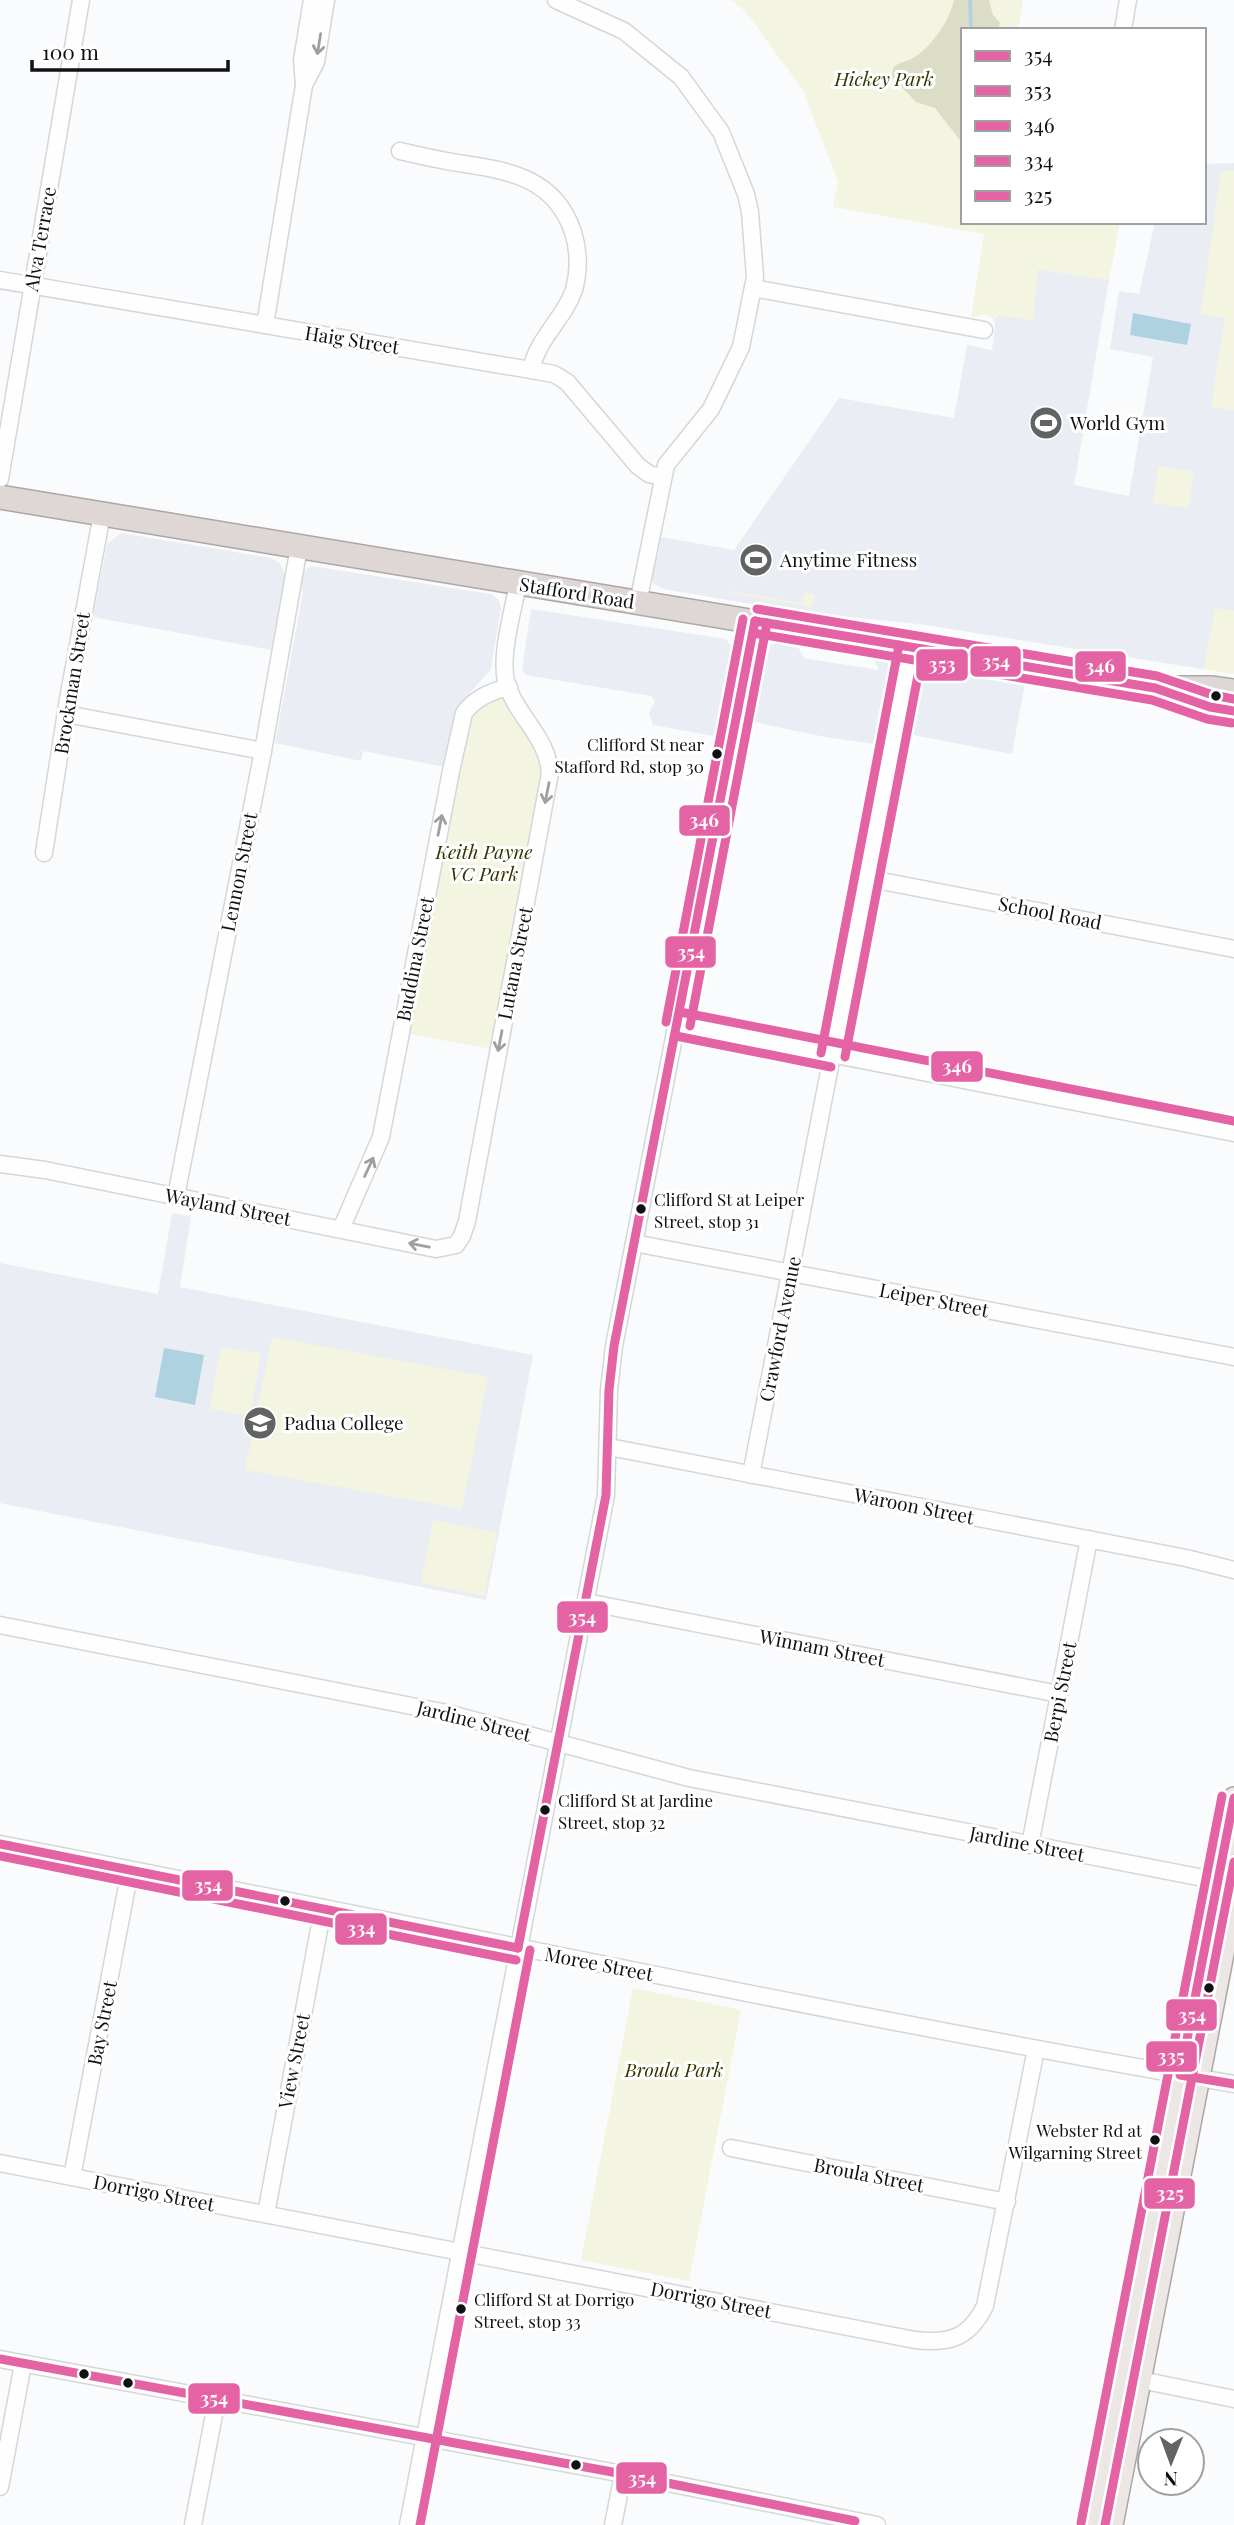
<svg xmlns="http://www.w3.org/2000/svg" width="1234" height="2525" font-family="'Playfair Display',serif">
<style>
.built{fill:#eaedf4}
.green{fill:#f3f5e0}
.forest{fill:#dbddc6}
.water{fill:#aed2e0}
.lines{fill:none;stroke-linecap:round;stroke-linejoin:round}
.stream{stroke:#aed2e0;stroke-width:3.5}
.minor-casing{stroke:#d5d6d8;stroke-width:19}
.major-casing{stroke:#aea6a4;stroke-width:24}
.highway-casing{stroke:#aea6a4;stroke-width:26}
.minor{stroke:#fefeff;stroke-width:16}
.major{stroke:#ece7e5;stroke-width:21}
.highway{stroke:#dfd7d5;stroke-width:23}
.bus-1-casing{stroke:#fff;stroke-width:14}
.bus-2-casing{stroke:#fff;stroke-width:14}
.bus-3-casing{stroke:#fff;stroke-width:14}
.bus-4-casing{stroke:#fff;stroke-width:14}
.bus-5-casing{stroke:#fff;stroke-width:14}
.bus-6-casing{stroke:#fff;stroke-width:14}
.bus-1{stroke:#e463a4;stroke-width:9}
.bus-2{stroke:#e463a4;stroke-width:9}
.bus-3{stroke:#e463a4;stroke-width:9}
.bus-4{stroke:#e463a4;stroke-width:9}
.bus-5{stroke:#e463a4;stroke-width:9}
.bus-6{stroke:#e463a4;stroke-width:9}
.oneway{stroke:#9f9fa1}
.bus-dot{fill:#101113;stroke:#fff;stroke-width:2.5}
.labels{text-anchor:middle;stroke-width:6;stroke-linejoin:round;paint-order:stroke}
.bus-label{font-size:17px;fill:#101113;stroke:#fff;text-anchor:start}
.park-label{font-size:19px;font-style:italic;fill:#343400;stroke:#fff}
.street-label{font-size:19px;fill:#101113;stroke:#fff}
.poi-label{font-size:19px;fill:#101113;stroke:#fff;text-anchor:start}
.line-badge{stroke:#fff;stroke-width:2.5}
.badge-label{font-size:19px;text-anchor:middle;font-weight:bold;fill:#fff}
</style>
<rect width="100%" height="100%" fill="#fafbfd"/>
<g class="built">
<polygon points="1234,163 1234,674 919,624 798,612 663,589 653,583 651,578 654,561 658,557 661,537 734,550 839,398 954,418 967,345 992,350 995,326 994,319 1000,315 1038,269 1109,280 1074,485 1129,496 1153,357 1110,349 1119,291 1139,294 1155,222 1204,222 1204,164"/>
<polygon points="121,533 271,558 280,563 285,575 271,650 93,617 107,544"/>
<polygon points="311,566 491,594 499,600 501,608 491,669 456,709 445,767 363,751 361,761 275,743 303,593 300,584 301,573"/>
<polygon points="531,609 726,639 733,649 714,736 653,725 649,713 655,701 651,696 526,675 522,669"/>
<polygon points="778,642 797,645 804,658 809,659 879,670 873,657 894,662 897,677 894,693 890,696 881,745 825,737 749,721 761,653 768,645"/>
<polygon points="931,668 1025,683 1012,754 907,734 914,679 921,671"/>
<polygon points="172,1213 191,1217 180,1287 533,1355 486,1600 0,1503 0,1263 158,1294"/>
</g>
<g class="green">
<polygon points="731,0 1023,0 1018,30 963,30 963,222 1120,222 1109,280 1038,269 1033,321 1000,315 994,319 983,314 971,318 984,234 833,207 838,182 803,90 745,11"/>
<polygon points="1221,171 1234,171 1234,410 1211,407 1225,318 1201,314"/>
<polygon points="1158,466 1194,472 1189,508 1153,503"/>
<polygon points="730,591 802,603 804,593 814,595 812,607 730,593"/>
<polygon points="1215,608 1234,611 1234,674 1204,669"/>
<polygon points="502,696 529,737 543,772 492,1049 408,1034 468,718 472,709"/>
<polygon points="272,1337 488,1377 462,1509 245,1470"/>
<polygon points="221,1347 261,1354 250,1416 210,1409"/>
<polygon points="433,1520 497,1533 484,1596 421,1583"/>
<polygon points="633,1988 741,2010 689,2281 581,2260"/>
</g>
<path class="forest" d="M 954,0 L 989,0 L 993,15 L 1000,23 L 998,30 L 963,30 L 963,144 L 935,108 L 916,102 L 892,77 L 893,68 C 899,62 906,62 913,58 C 931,48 950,20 954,0 Z"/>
<g class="water">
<polygon points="1133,313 1191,324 1187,345 1130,335"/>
<polygon points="164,1348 204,1355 195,1405 155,1397"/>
</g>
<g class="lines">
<polyline class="stream" points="970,0 971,30"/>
<defs>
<g id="minor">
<polyline points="556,0 624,31 681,77 721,132 746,194 750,212 755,277 741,347 711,409 666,465 638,603"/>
<polyline points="1123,30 1128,0"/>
<polyline points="304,85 316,62 326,0"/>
<path d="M 400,151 C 417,155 435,159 452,162 C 504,170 554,175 573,232 C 579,251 579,271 574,290 C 564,319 539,336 531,369"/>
<polyline points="0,280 554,374 567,382 638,466 649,474 662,477"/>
<polyline points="753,288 984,330"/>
<polyline points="265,325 304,85 302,60 312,0"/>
<polyline points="0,479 81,0"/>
<polyline points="66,714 263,751"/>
<polyline points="44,853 68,699 102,514"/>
<polyline points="866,878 1234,949"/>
<polyline points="678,1024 1234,1133"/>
<path d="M 0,1164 L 45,1170 L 436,1249 L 456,1245 L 462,1236 L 467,1221 L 550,773 C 548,737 515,715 506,681 C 500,654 513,611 518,584"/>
<polyline points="176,1196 263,751 299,547"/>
<path d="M 341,1229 L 381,1137 L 451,771 L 464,713 C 475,698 491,691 509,687"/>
<polyline points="634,1243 1234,1357"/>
<polyline points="609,1447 1186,1558 1234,1570"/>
<polyline points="751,1475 911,647"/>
<polyline points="586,1602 1059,1694"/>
<polyline points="0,1625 447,1713 689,1778 1234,1884"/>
<path d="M 0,1844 C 412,1923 821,2013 1234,2084"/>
<polyline points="1030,1845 1089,1539"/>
<polyline points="731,2148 1007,2202"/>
<path d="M 0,2163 L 915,2340 C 950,2344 969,2338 985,2306 L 1036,2049"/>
<polyline points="72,2177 130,1870"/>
<polyline points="266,2214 323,1908"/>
<polyline points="0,2359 623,2474 877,2525"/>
<polyline points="1131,2378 1234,2399"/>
<polyline points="0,2487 23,2364"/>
<polyline points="193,2525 217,2399"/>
<polyline points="408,2525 606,1495 609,1390 614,1346 755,621"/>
<polyline points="613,2525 623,2474"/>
</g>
<g id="major">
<polyline points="1093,2525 1234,1798"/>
<polyline points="1112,2525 1234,1897"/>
</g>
<g id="highway">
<polyline points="0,497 1155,688 1210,707 1234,711"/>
<polyline points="1172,688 1211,688 1234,691"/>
</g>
</defs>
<use href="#minor" class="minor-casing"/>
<use href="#major" class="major-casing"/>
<use href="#highway" class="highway-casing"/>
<use href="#minor" class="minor"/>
<use href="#major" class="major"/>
<use href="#highway" class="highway"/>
<defs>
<g id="bus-1">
<polyline points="755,621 1155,688 1210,707 1234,711"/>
<polyline points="1234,1798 1180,2075 1234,2084"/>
<polyline points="0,1844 518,1948"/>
<polyline points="518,1948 606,1495 609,1390 614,1346 755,621"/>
<polyline points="0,2359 623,2474 855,2521"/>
</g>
<g id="bus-2">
<polyline points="753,633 1152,700 1207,719 1232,723"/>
<polyline points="690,1026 767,623"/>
<polyline points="676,1036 831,1067"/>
<polyline points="845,1057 923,649"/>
</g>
<g id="bus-3">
<polyline points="757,609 1157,676 1213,695 1234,699"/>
<polyline points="680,1012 1234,1121"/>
<polyline points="666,1022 743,619"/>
<polyline points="821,1053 899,645"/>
</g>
<g id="bus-4">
<polyline points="0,1856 516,1960"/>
<polyline points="420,2525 530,1950"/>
</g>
<polyline id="bus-5" points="1105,2525 1234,1862"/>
<polyline id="bus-6" points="1081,2523 1222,1796"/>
</defs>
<use href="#bus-1" class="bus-1-casing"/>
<use href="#bus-2" class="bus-2-casing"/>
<use href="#bus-3" class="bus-3-casing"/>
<use href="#bus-4" class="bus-4-casing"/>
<use href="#bus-5" class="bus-5-casing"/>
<use href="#bus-6" class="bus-6-casing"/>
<use href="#bus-1" class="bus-1"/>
<use href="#bus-2" class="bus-2"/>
<use href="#bus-3" class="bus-3"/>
<use href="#bus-4" class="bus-4"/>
<use href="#bus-5" class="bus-5"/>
<use href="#bus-6" class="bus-6"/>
</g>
<defs><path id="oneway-shaft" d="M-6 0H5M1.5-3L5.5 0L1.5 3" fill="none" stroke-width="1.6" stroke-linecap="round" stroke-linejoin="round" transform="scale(1.75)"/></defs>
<g class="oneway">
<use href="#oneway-shaft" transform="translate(319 44) rotate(99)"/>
<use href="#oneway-shaft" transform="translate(547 793) rotate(101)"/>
<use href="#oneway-shaft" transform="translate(440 825) rotate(-79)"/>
<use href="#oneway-shaft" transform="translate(500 1041) rotate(101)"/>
<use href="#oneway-shaft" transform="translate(369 1167) rotate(-65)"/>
<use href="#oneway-shaft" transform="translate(419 1245) rotate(-169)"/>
</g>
<defs>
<symbol id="stadium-disc" viewBox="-11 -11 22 22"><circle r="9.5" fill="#626365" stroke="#fff"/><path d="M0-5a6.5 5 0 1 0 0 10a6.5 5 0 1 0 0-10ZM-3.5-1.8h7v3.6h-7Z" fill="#fff"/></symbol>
<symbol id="school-disc" viewBox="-11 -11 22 22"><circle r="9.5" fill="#626365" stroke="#fff"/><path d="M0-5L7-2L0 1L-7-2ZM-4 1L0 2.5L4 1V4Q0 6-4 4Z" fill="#fff"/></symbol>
</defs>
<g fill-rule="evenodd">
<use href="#stadium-disc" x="1027" y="404" width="38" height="38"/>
<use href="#stadium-disc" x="737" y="541" width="38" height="38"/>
<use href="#school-disc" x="241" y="1404" width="38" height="38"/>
</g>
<g class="bus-dot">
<circle cx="1216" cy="696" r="6"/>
<circle cx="717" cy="754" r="6"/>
<circle cx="641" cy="1209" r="6"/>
<circle cx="545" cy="1810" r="6"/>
<circle cx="285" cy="1901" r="6"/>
<circle cx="1209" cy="1988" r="6"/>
<circle cx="1155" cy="2140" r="6"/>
<circle cx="461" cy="2309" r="6"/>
<circle cx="84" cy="2374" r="6"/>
<circle cx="128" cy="2383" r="6"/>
<circle cx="576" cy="2465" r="6"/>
</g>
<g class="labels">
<g class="bus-label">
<text x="704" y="751" text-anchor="end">Clifford St near<tspan x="704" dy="22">Stafford Rd, stop 30</tspan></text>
<text x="654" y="1206">Clifford St at Leiper<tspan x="654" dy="22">Street, stop 31</tspan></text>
<text x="558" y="1807">Clifford St at Jardine<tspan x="558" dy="22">Street, stop 32</tspan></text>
<text x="1142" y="2137" text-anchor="end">Webster Rd at<tspan x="1142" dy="22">Wilgarning Street</tspan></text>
<text x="474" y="2306">Clifford St at Dorrigo<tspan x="474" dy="22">Street, stop 33</tspan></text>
</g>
<g class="park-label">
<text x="884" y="86">Hickey Park</text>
<text x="484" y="859">Keith Payne<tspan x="484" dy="22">VC Park</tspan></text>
<text x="674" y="2077">Broula Park</text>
</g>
<g class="street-label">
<text transform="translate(40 239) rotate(-80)" y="7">Alva Terrace</text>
<text transform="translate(352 340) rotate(9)" y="7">Haig Street</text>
<text transform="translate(577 593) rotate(9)" y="7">Stafford Road</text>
<text transform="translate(72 683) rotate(-81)" y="7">Brockman Street</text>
<text transform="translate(239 872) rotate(-79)" y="7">Lennon Street</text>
<text transform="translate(1050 913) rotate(11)" y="7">School Road</text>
<text transform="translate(415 959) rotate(-79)" y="7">Buddina Street</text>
<text transform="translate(515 963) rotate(-79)" y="7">Lutana Street</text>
<text transform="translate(228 1207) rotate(11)" y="7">Wayland Street</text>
<text transform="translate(934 1300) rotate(11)" y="7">Leiper Street</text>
<text transform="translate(780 1329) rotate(-79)" y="7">Crawford Avenue</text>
<text transform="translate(914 1506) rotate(11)" y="7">Waroon Street</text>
<text transform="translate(822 1648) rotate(11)" y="7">Winnam Street</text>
<text transform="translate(1060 1692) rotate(-79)" y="7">Berpi Street</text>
<text transform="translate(474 1721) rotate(14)" y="7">Jardine Street</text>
<text transform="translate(1027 1844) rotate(11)" y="7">Jardine Street</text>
<text transform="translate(599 1964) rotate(11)" y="7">Moree Street</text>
<text transform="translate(102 2023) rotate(-79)" y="7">Bay Street</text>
<text transform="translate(294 2061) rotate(-79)" y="7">View Street</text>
<text transform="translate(869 2175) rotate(11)" y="7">Broula Street</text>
<text transform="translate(154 2193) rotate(11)" y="7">Dorrigo Street</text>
<text transform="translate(711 2300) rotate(11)" y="7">Dorrigo Street</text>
</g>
<g class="poi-label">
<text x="1070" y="430">World Gym</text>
<text x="780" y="567">Anytime Fitness</text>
<text x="284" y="1430">Padua College</text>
</g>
</g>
<g class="line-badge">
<rect x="969" y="645" width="53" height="33" rx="7" fill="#e463a4"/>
<rect x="915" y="648" width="54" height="34" rx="7" fill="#e463a4"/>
<rect x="1074" y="650" width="53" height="33" rx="7" fill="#e463a4"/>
<rect x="678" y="804" width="53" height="33" rx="7" fill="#e463a4"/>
<rect x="664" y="935" width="53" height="34" rx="7" fill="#e463a4"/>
<rect x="930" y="1050" width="54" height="33" rx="7" fill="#e463a4"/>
<rect x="556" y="1600" width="53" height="34" rx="7" fill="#e463a4"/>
<rect x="181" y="1869" width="53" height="33" rx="7" fill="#e463a4"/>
<rect x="334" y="1912" width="54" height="34" rx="7" fill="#e463a4"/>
<rect x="1165" y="1998" width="53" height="34" rx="7" fill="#e463a4"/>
<rect x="1145" y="2040" width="53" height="33" rx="7" fill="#e463a4"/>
<rect x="1143" y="2177" width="53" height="33" rx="7" fill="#e463a4"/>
<rect x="187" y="2382" width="54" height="33" rx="7" fill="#e463a4"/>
<rect x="615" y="2461" width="53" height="34" rx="7" fill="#e463a4"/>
</g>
<g class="badge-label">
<text x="996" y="668">354</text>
<text x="942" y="671">353</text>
<text x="1100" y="673">346</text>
<text x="704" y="827">346</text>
<text x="691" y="959">354</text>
<text x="957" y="1073">346</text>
<text x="582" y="1624">354</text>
<text x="208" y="1892">354</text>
<text x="361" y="1935">334</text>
<text x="1192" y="2022">354</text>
<text x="1171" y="2063">335</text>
<text x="1170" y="2200">325</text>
<text x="214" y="2405">354</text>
<text x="642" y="2485">354</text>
</g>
<rect x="961" y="28" width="245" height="196" fill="#ffffff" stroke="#9fa0a1" stroke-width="2"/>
<rect x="975" y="51" width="35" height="10" fill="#e463a4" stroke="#9fa0a1" stroke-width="2"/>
<text x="1024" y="63" font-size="21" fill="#101113">354</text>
<rect x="975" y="86" width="35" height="10" fill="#e463a4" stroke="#9fa0a1" stroke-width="2"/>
<text x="1024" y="98" font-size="21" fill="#101113">353</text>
<rect x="975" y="121" width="35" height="10" fill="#e463a4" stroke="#9fa0a1" stroke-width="2"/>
<text x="1024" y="133" font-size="21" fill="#101113">346</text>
<rect x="975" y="156" width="35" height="10" fill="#e463a4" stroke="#9fa0a1" stroke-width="2"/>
<text x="1024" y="168" font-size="21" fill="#101113">334</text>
<rect x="975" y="191" width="35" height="10" fill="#e463a4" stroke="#9fa0a1" stroke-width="2"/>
<text x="1024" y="203" font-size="21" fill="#101113">325</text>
<g transform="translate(1171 2462) rotate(181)"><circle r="33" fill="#ffffff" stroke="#9fa0a1" stroke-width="2"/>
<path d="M0-5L12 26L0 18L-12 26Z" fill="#626365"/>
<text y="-10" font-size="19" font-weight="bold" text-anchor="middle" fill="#101113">N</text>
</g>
<path d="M32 60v10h196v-10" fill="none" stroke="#101113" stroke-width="3.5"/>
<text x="42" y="60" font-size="21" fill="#101113" stroke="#ffffff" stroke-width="5" paint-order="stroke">100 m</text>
</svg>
